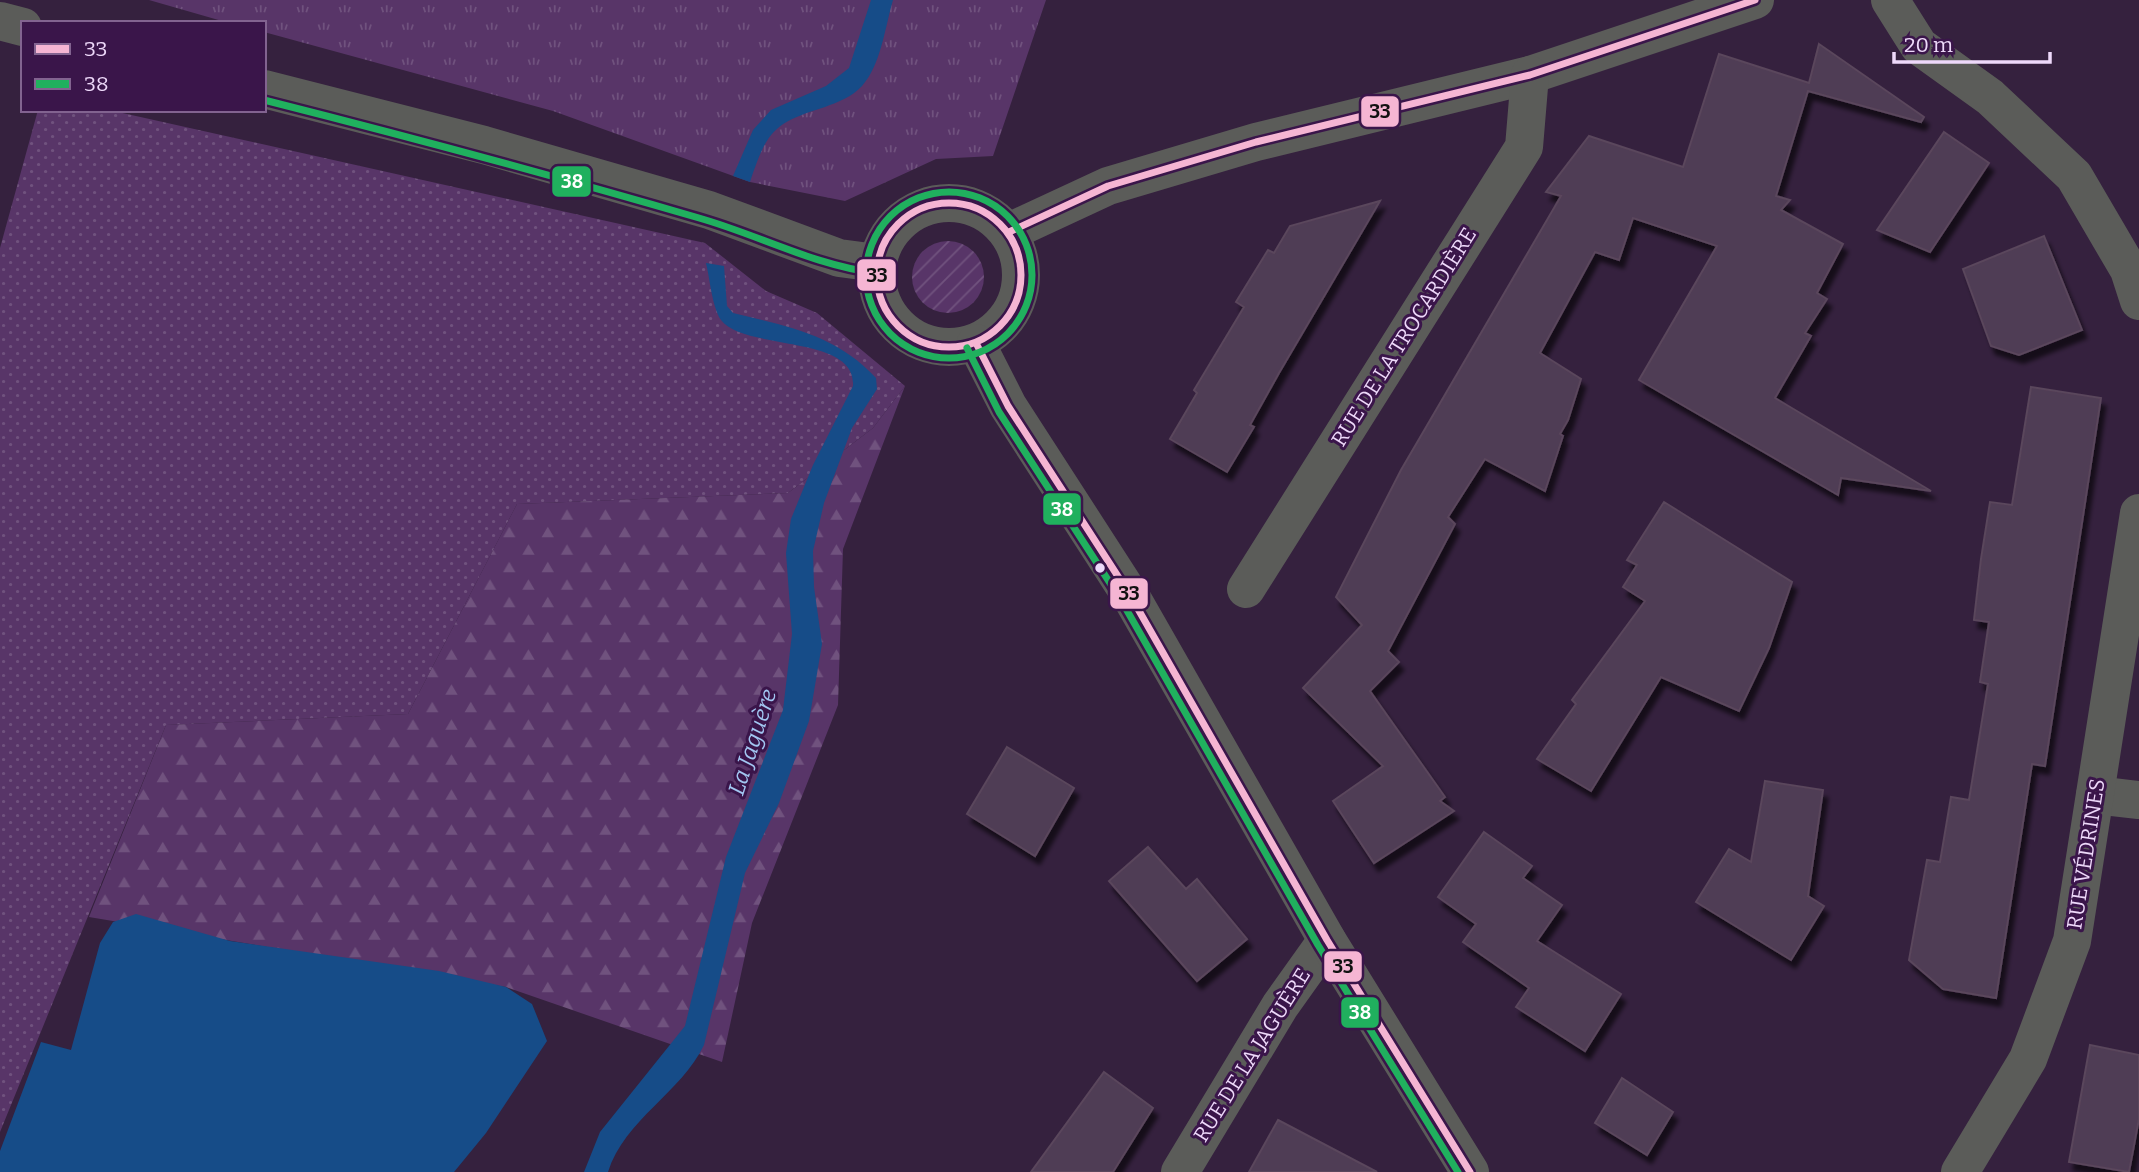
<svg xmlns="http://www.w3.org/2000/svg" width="2139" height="1172" font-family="Bitter,serif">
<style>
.grass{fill:url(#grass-dots)}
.forest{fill:url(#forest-firs)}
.park{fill:url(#park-tufts)}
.garden{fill:url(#garden-furrows)}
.water{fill:#164c88}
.building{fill:#503c54;stroke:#5a465c;stroke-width:2;filter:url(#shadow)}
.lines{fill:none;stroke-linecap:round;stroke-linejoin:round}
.minor{stroke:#5b5c59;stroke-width:38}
.tertiary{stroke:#5b5c59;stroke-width:38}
.bus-1-casing{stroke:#3a154a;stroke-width:12}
.bus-2-casing{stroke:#3a154a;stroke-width:12}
.bus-1{stroke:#f5b5d3;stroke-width:7}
.bus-2{stroke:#20b05e;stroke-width:7}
.bus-dot{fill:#eed9fa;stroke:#3a154a;stroke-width:2.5}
.labels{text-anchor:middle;stroke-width:6;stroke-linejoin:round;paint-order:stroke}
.street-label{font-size:21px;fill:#eed9fa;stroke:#3a154a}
.water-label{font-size:23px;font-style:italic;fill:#a2c6f1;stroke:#3a154a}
.line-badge{stroke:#3a154a;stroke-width:2.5}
.badge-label{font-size:19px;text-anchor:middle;font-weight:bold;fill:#fff}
.pale-badge-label{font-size:19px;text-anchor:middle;font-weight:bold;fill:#111}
</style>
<defs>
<pattern id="grass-dots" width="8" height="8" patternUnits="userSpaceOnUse" patternTransform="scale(1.75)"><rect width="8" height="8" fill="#583568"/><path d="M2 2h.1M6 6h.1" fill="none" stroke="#70527e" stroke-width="1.8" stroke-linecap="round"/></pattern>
<pattern id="forest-firs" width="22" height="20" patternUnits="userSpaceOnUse" patternTransform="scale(1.75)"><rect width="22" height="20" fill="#583568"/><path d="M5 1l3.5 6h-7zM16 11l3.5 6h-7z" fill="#70527e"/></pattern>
<pattern id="park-tufts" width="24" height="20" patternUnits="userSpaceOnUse" patternTransform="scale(1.75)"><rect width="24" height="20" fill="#583568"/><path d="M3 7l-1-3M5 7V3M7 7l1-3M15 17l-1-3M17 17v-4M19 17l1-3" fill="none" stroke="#70527e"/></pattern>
<pattern id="garden-furrows" width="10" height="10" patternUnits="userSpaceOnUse" patternTransform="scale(1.75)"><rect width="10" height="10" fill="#583568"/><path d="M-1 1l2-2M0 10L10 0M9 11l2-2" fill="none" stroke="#70527e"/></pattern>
<filter id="shadow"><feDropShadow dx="4.5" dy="8" stdDeviation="2" flood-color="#0009"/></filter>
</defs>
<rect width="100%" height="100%" fill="#35213e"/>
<polygon class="grass" points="38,110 109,110 705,243 766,291 817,313 905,386 873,428 788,493 517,504 408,714 166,725 0,1132 0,248"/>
<polygon class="forest" points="905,386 843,549 838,705 752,923 722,1062 506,987 89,917 166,725 408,714 517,504 788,493 873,428"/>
<polygon class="park" points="149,0 1046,0 993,156 936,159 845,201 750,182 553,111 264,32 264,23 229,23"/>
<circle class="garden" cx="948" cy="277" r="36"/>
<g class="water">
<path d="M 871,0 L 893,0 C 885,27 881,65 862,86 C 852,97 838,102 825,107 C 773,123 767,131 750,182 L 733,176 L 753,130 L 771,110 L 826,86 L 849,68 Z"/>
<path d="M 706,263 L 724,266 L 727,306 L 733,313 C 787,326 837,335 876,378 L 877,389 L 852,428 L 824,503 L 813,551 L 814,587 L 822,644 L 809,721 L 779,803 L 745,873 L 704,1045 C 681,1093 625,1119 608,1172 L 584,1172 L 600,1132 L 685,1026 L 726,857 L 783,710 L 792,634 L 786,553 L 791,519 L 813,465 L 853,386 C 857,334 744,351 721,320 C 712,307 710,279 706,263 Z"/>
<polygon points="136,914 230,941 439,971 506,987 532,1004 547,1041 486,1133 454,1172 0,1172 0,1151 41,1042 71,1050 100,943 113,922"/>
</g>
<g class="building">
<polygon points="1819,44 1924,117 1921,122 1808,91 1776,196 1790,200 1781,210 1843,244 1817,293 1827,299 1805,333 1811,336 1775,398 1931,491 1841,478 1838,495 1639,380 1717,246 1633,218 1619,260 1595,252 1540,353 1581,379 1568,420 1560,434 1563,436 1545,491 1485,459 1448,517 1455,524 1388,651 1399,662 1370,691 1445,797 1440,801 1454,811 1374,863 1333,801 1383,766 1303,688 1362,625 1336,597 1401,470 1561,196 1546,192 1589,136 1683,167 1719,54 1809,83"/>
<polygon points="1944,132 1989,163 1930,252 1877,230"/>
<polygon points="1380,201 1279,373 1250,425 1254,427 1227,472 1170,439 1197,393 1194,390 1244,307 1236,302 1268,250 1274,253 1290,226"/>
<polygon points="2044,236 2082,330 2019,355 1991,346 1963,269"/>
<polygon points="2031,387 2101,398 2045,766 2032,764 1996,998 1943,989 1909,960 1927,860 1940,862 1951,797 1969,800 1988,684 1980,682 1989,622 1974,620 1981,559 1990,502 2012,505"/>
<polygon points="1664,502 1792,582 1769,648 1739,711 1661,677 1591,791 1537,759 1576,704 1572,700 1645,601 1623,587 1637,565 1627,560"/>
<polygon points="1007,747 1074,788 1035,856 967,814"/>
<polygon points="1765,781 1823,790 1808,896 1824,906 1791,960 1696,902 1729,849 1751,862"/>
<polygon points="1484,832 1532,866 1523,878 1562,905 1537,941 1621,994 1585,1051 1516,1007 1529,988 1463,942 1476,924 1438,897"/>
<polygon points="1148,847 1186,889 1197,879 1247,939 1197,981 1109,881"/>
<polygon points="2090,1045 2139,1055 2139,1119 2129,1172 2069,1162"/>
<polygon points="1104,1072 1153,1108 1113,1172 1031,1172"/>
<polygon points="1622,1078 1673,1112 1647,1155 1595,1123"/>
<polygon points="1278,1120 1377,1172 1249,1172"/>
</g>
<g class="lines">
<g class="minor">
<polyline points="1890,0 1919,46 1990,97 2074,176 2129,270 2139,301"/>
<polyline points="1009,232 1108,186 1256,142 1530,75 1755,0"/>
<polyline points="1246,589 1524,147 1530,75"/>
<polyline points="2095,795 2139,800"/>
<polyline points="1180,1172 1280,1006 1327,940"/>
<polyline points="1960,1172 2028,1059 2072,941 2139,513"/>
</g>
<g class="tertiary">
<polyline points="0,21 23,27"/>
<polyline points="264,89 484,145 709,210 839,258 877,263"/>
<circle cx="949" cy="275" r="72"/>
<polyline points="976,343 1008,406 1130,595 1327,940 1470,1172"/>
</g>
<defs>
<g id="bus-1">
<circle cx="949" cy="275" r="72"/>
<polyline points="1009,232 1108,186 1256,142 1530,75 1755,0"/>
<polyline points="976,343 1008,406 1130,595 1327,940 1470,1172"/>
</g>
<g id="bus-2">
<path d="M 264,100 C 410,137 555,176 699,218 C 759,235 813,265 876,273"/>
<circle cx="949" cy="275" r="83"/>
<polyline points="967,348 999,412 1121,600 1318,945 1458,1172"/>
</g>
</defs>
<use href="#bus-1" class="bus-1-casing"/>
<use href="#bus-2" class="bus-2-casing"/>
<use href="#bus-1" class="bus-1"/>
<use href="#bus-2" class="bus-2"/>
</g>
<circle class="bus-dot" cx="1100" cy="568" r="6"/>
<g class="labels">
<g class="street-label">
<text transform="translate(1404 337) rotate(-58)" y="7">RUE DE LA TROCARDIÈRE</text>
<text transform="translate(2086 854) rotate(-81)" y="7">RUE VÉDRINES</text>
<text transform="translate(1252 1055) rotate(-58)" y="7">RUE DE LA JAGUÈRE</text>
</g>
<g class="water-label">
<text transform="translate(752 742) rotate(-72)" y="8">La Jaguère</text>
</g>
</g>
<g class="line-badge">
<rect x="1360" y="95" width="40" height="33" rx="7" fill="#f5b5d3"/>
<rect x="551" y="165" width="41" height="33" rx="7" fill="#20b05e"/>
<rect x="856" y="258" width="41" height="34" rx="7" fill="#f5b5d3"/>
<rect x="1042" y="492" width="40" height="34" rx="7" fill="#20b05e"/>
<rect x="1109" y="577" width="40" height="33" rx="7" fill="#f5b5d3"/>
<rect x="1323" y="950" width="40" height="33" rx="7" fill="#f5b5d3"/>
<rect x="1340" y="996" width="40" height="33" rx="7" fill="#20b05e"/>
</g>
<g class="badge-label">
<text x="572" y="188">38</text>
<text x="1062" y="516">38</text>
<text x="1360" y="1019">38</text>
</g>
<g class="pale-badge-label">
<text x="1380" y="118">33</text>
<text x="877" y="282">33</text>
<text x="1129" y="600">33</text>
<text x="1343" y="973">33</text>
</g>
<rect x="21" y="21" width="245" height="91" fill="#3a154a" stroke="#826390" stroke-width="2"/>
<rect x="35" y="44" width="35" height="10" fill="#f5b5d3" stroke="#826390" stroke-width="2"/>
<text x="84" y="56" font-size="21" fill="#eed9fa">33</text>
<rect x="35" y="79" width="35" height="10" fill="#20b05e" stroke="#826390" stroke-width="2"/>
<text x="84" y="91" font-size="21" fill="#eed9fa">38</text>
<path d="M1894 52v10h156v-10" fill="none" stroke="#eed9fa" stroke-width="3.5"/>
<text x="1904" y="52" font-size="21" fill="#eed9fa" stroke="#3a154a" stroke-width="5" paint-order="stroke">20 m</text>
</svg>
